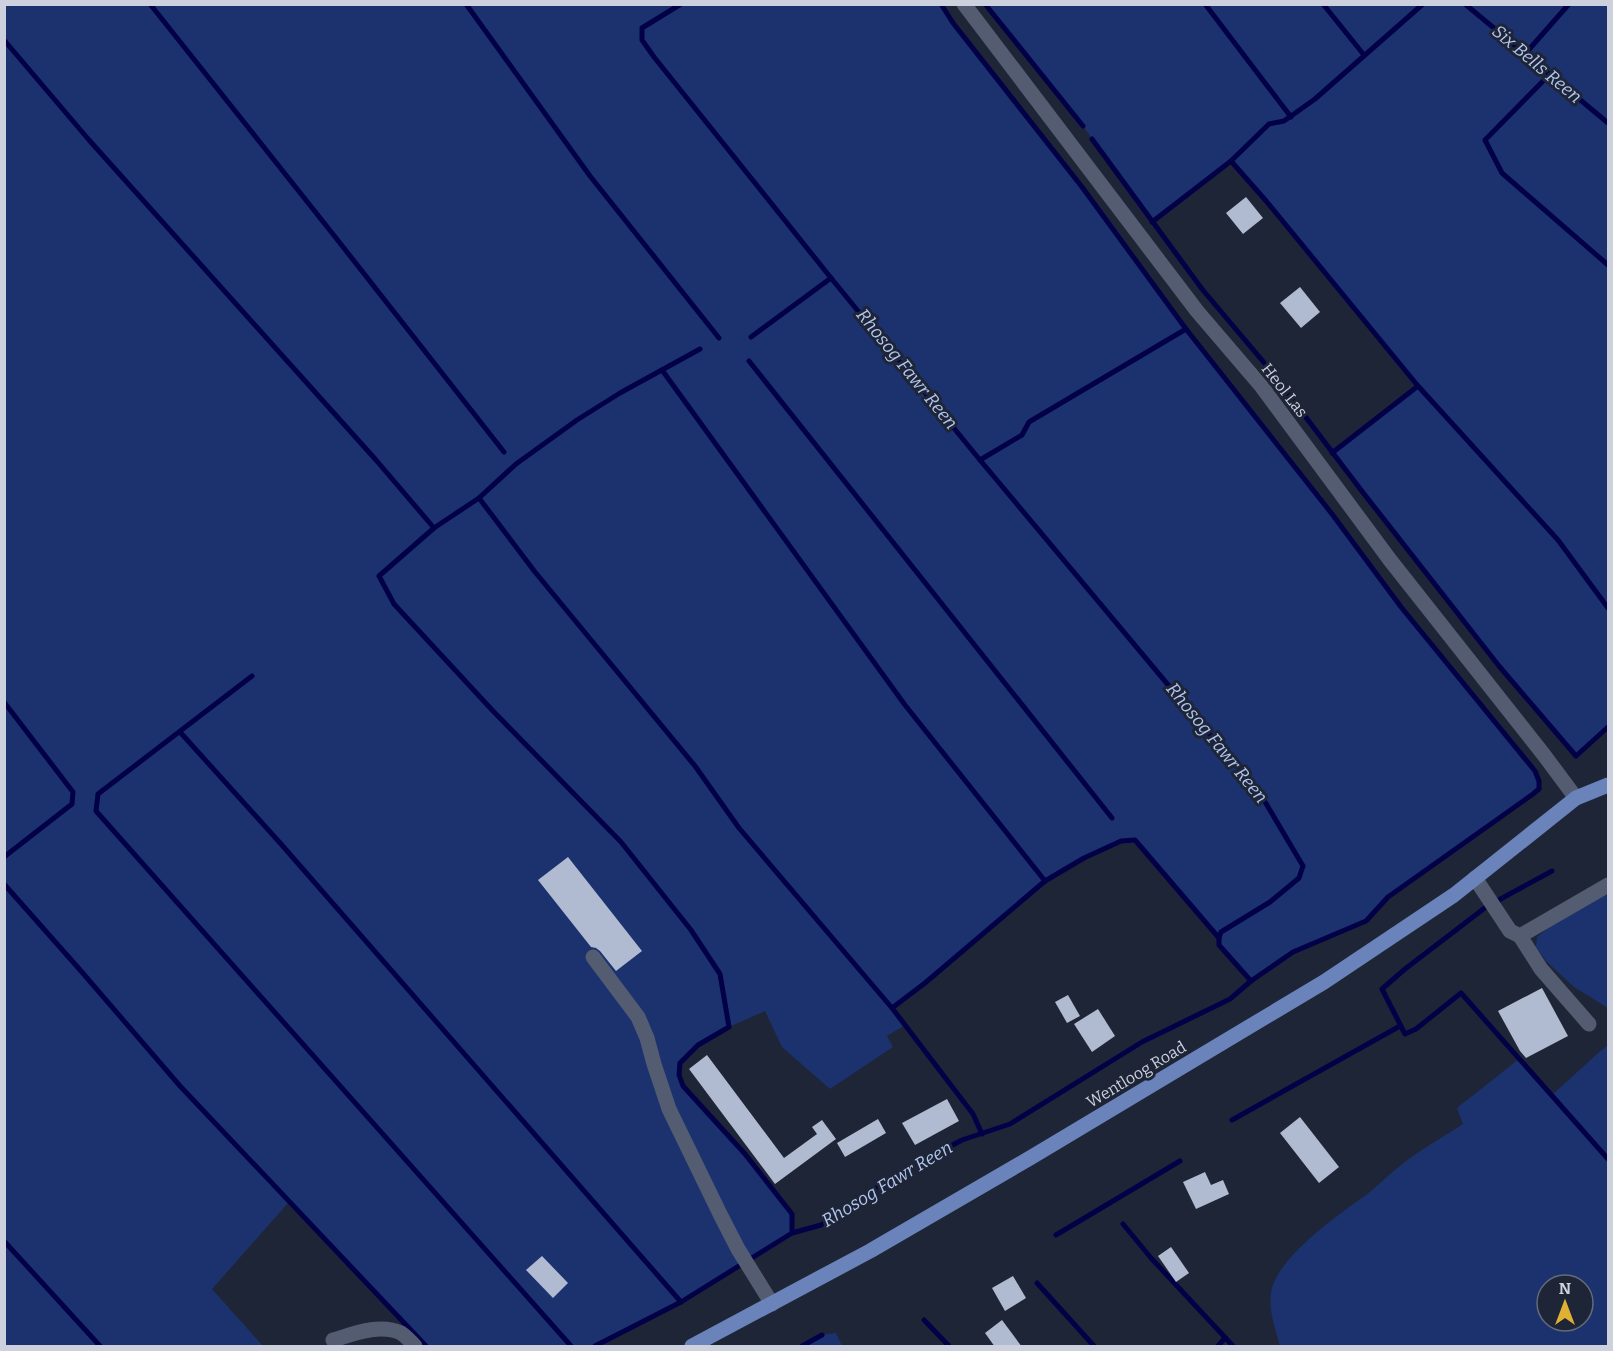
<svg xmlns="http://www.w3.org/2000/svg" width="1613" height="1351" font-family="Bitter,serif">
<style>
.green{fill:#1c326f;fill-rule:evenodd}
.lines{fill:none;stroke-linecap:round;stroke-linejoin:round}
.stream{stroke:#020046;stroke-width:5}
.building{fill:#b0bbd1}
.minor{stroke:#535c70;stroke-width:15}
.major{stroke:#6a83bb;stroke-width:15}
.labels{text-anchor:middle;stroke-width:6;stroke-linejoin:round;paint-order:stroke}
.street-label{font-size:16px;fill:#ccd1dd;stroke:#1e2536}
.water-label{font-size:18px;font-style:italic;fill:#b3c6f0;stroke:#1e2536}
</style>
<rect width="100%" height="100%" fill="#1e2536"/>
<g class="green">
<polygon points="5,5 941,5 953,23 1082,187 1186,329 1332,514 1401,607 1535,771 1539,781 1539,789 1388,897 1366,921 1293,952 1251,981 1219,945 1219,938 1135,840 1121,841 1084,858 1045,881 925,983 892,1008 905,1025 887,1036 893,1047 830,1089 782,1047 765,1011 729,1027 698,1045 680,1063 679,1075 683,1086 745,1154 792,1214 792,1233 681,1302 595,1346 426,1346 289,1202 212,1289 263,1346 5,1346"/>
<polygon points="985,5 1608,5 1608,727 1576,756 1499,666 1332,453 1417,385 1267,202 1231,161 1152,222 1083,126"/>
<polygon points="1606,893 1608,899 1608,1008 1574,987 1546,961 1536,947 1537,937 1554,923"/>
<path d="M 1608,1045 L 1608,1346 L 1280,1346 C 1275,1327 1267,1308 1272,1288 C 1282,1254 1338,1215 1366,1195 C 1378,1186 1389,1174 1401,1165 C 1420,1150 1443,1137 1463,1124 L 1457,1108 L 1519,1059 L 1552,1095 L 1597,1054 ZM 1547,1285 L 1583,1285 L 1583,1321 L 1547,1321 Z"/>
<polygon points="836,1333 842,1346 802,1346 822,1335"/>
</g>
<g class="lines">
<g class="stream">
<polyline points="150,4 336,238 504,452"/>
<polyline points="466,4 590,176 719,338"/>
<polyline points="941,4 953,23 1082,187 1186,329 1332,514 1401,607 1535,771 1539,781 1539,789 1533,794 1388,897 1366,921 1293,952 1251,981"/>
<polyline points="985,4 1083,126"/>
<polyline points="1205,4 1291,117"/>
<polyline points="1323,4 1364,55"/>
<polyline points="1465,4 1608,123"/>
<polyline points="4,40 89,140 376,460 434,528"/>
<polyline points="1525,54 1569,4"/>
<polyline points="1550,74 1485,140 1502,173 1608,265"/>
<polyline points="1092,139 1202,289 1271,371"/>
<polyline points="1231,161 1267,202 1418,386 1558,540 1608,608"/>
<polyline points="1152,222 1231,161 1269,124 1284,121 1315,99 1423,4"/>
<polyline points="751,337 831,278"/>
<polyline points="700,349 620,393 577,420 516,464 479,498 434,528 379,576 394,604 493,711 621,842 691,930 720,974 729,1027 698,1045 680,1063 679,1075 683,1086 745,1154 792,1214 792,1233"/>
<polyline points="749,361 1112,818"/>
<polyline points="662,370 905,705 1045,881"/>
<polyline points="1289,395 1361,490 1499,666 1576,756 1608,727"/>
<polyline points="1332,453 1418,386"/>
<polyline points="980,460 1022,435 1029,422 1186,329"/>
<polyline points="479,498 535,572 695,766 739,828 892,1008 973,1114 982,1134"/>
<polyline points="252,676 98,794 96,811 571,1346"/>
<polyline points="4,702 73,792 72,804 4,857"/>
<polyline points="180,732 281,844 681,1302"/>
<polyline points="1552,871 1486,907 1405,969 1382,989 1405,1034 1416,1029 1461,993 1608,1159"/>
<polyline points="4,884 81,971 180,1086 426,1346"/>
<polyline points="892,1008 925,983 1045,881 1084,858 1121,841 1135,840 1219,938"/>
<polyline points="1232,1120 1400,1026"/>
<polyline points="1123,1224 1151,1258 1233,1346"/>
<polyline points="1056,1235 1180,1161"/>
<polyline points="4,1241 100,1346"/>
<polyline points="1037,1283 1094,1346"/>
<polyline points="924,1320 949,1346"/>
<polyline points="595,1346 681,1302 792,1233 821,1225 889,1179 962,1140 1010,1124 1142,1042 1230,999 1251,981 1219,945 1219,938 1221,932 1270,902 1299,878 1303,866 1258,790 1205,729 980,460 831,278 654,57 642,40 642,28 681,4"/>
<polyline points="802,1346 822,1335"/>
<polyline points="1218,1346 1225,1338"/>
</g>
</g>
<g class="building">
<polygon points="1246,197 1263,218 1243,234 1226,213"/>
<polygon points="1300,287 1320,312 1301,328 1280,303"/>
<polygon points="568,857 642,951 616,971 600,951 596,948 591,947 538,880"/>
<polygon points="1542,988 1568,1036 1526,1058 1520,1051 1498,1011"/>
<polygon points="1068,995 1080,1016 1067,1023 1055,1002"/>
<polygon points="1098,1009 1115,1036 1092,1052 1074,1024"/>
<polygon points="707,1055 784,1158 817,1134 812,1127 822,1120 836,1139 775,1184 689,1069"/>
<polygon points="947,1099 959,1121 915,1145 902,1123"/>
<polygon points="1300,1117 1339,1167 1319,1183 1280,1133"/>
<polygon points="878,1119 886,1133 845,1157 837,1143"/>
<polygon points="1205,1172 1211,1185 1223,1180 1229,1194 1196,1209 1183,1182"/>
<polygon points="1171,1247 1189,1273 1176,1282 1158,1256"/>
<polygon points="542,1256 568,1283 553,1298 526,1270"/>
<polygon points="1013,1276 1026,1298 1005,1311 992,1288"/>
<polygon points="1002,1320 1022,1347 995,1347 985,1333"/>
</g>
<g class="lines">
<g class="minor">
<polyline points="964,4 1197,311 1262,387 1390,560 1544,755 1576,798"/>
<polyline points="1475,878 1510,931 1520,936 1608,885"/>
<polyline points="1520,936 1541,969 1589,1024"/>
<polyline points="593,957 638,1017 647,1038 654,1064 669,1109 721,1216 738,1249 772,1304"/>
<path d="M 333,1340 C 353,1334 380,1323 401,1333 C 407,1337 411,1342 415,1346"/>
</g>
<polyline class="major" points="692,1346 870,1251 1030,1158 1324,982 1454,895 1576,798 1608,785"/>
</g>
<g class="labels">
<g class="street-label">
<text transform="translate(1285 390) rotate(52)" y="6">Heol Las</text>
<text transform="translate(1136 1074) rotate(-31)" y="6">Wentloog Road</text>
</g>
<g class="water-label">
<text transform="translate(1537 64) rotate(40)" y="6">Six Bells Reen</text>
<text transform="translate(907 369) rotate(51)" y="6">Rhosog Fawr Reen</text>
<text transform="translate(1217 743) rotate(51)" y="6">Rhosog Fawr Reen</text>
<text transform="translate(887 1184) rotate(-31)" y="6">Rhosog Fawr Reen</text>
</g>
</g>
<rect width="1613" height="1351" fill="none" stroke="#ccd1dd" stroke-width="12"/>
<g transform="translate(1565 1303)"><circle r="28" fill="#1e2536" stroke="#646a79" stroke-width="1.5"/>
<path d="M0-4.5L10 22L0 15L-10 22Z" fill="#e0b034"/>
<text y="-9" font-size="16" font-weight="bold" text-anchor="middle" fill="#ccd1dd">N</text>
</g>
</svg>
